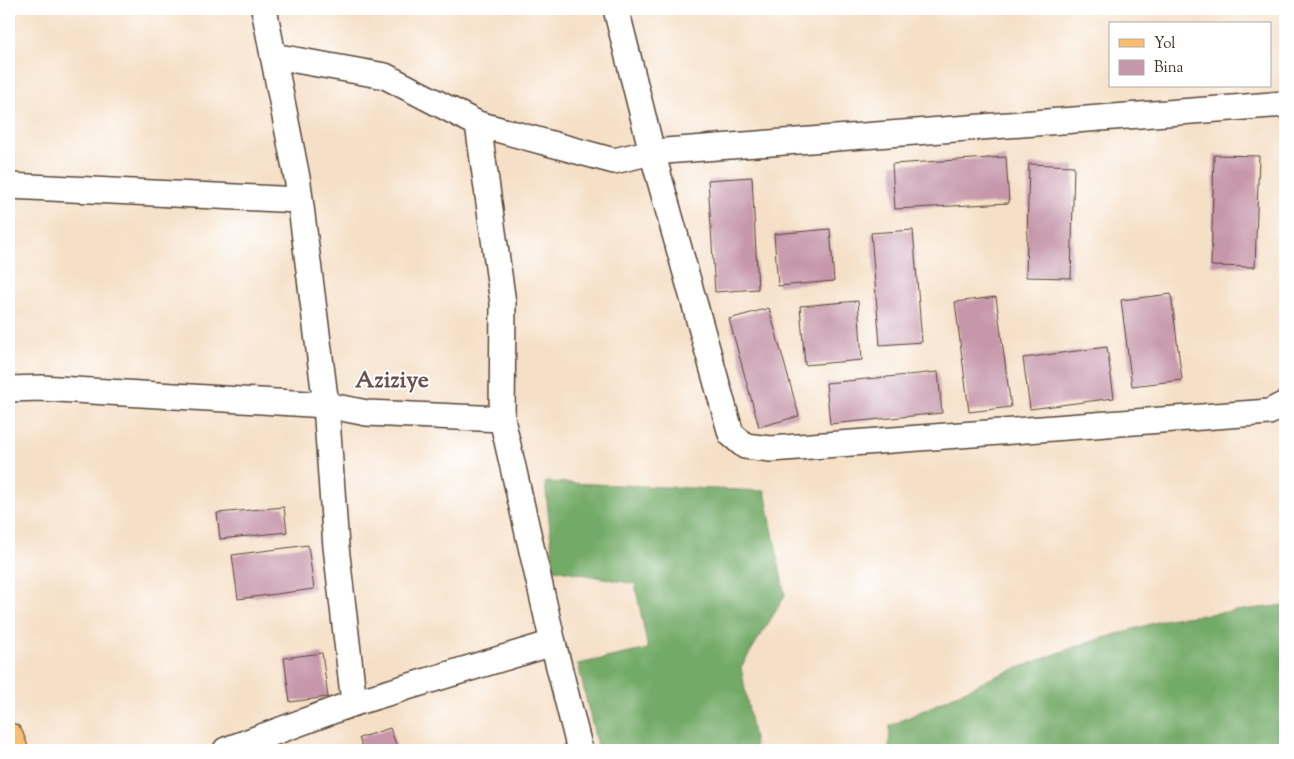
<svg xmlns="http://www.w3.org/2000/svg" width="1294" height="759" font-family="'Sorts Mill Goudy',serif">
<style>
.forest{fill:#73aa68;stroke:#576a43}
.building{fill:#c697aa}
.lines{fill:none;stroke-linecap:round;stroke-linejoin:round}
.minor-casing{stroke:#574537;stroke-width:28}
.major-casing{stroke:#574537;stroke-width:30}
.minor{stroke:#fff;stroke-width:25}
.major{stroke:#fabe6e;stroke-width:28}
.labels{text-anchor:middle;stroke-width:4;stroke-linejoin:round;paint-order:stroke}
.district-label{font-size:24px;font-weight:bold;fill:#6c504f;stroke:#fff}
</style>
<rect width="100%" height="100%" fill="#fff"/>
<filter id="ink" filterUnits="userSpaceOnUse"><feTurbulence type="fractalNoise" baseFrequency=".02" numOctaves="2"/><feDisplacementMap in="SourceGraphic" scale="10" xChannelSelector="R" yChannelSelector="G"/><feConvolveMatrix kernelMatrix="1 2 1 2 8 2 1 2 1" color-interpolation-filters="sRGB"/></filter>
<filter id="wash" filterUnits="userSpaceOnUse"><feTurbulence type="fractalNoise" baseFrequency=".0096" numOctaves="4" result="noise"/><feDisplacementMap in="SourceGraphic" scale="20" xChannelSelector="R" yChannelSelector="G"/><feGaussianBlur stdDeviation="1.12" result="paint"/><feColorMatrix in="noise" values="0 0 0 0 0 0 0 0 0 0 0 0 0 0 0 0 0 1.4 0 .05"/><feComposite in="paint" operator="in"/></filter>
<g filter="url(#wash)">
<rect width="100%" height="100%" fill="#f5dfc6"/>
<g class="forest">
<polygon points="545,482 765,491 785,596 741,667 755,745 753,750 598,750 578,664 648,649 635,584 554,569"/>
<polygon points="1285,605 1285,750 889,750 890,726 994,677 1077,646 1167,619"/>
</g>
<g id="blocks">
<g class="building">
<polygon points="1214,155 1259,156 1255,267 1211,266"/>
<polygon points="1006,157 1009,203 895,209 892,164"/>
<polygon points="1029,164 1074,166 1071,278 1026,277"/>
<polygon points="752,177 758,289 715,292 708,180"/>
<polygon points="830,229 834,281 778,286 774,234"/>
<polygon points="913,230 922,342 880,345 871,233"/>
<polygon points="1171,294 1182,380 1132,386 1121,300"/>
<polygon points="996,297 1011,407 969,412 955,302"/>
<polygon points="858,301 862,360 805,365 800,306"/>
<polygon points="769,308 799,416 759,427 729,319"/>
<polygon points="1107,347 1114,398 1030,409 1023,358"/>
<polygon points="938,372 942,413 830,424 826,383"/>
<polygon points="284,507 287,532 220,539 217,513"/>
<polygon points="308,545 314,589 238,599 232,555"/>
<polygon points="322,653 328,697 290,702 284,658"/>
<polygon points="390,728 398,750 363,750 359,738"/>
</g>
</g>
</g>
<g filter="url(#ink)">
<use href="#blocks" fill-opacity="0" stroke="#574537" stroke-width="1"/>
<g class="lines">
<defs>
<g id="minor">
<polyline points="264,9 298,183 326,405 336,547 354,703"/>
<polyline points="616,9 652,152 731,434 745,446 771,449 1269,412 1285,404"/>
<polyline points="273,56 385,76 478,124 614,161 652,152 1285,104"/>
<polyline points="478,124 503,303 502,419 553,643 580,750"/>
<polyline points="9,186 299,200"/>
<polyline points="9,389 41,388 326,405 367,413 502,419"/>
<polyline points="226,750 354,703 553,643"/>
</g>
<polyline id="major" points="9,737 14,750"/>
</defs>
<use href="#minor" class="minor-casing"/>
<use href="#major" class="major-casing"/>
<use href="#minor" class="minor"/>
<use href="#major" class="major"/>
</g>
</g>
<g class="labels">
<g class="district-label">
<text x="392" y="387">Aziziye</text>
</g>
</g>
<rect width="1294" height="759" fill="none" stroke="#fff" stroke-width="30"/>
<rect x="1109" y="22" width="162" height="65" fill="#ffffff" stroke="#b1aaa5"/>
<rect x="1119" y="39" width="25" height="8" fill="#fabe6e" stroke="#b1aaa5"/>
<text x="1154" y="48" font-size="15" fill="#3b2a1e">Yol</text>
<rect x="1119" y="60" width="25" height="15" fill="#c697aa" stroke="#b1aaa5"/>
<text x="1154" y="72" font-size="15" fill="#3b2a1e">Bina</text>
</svg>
